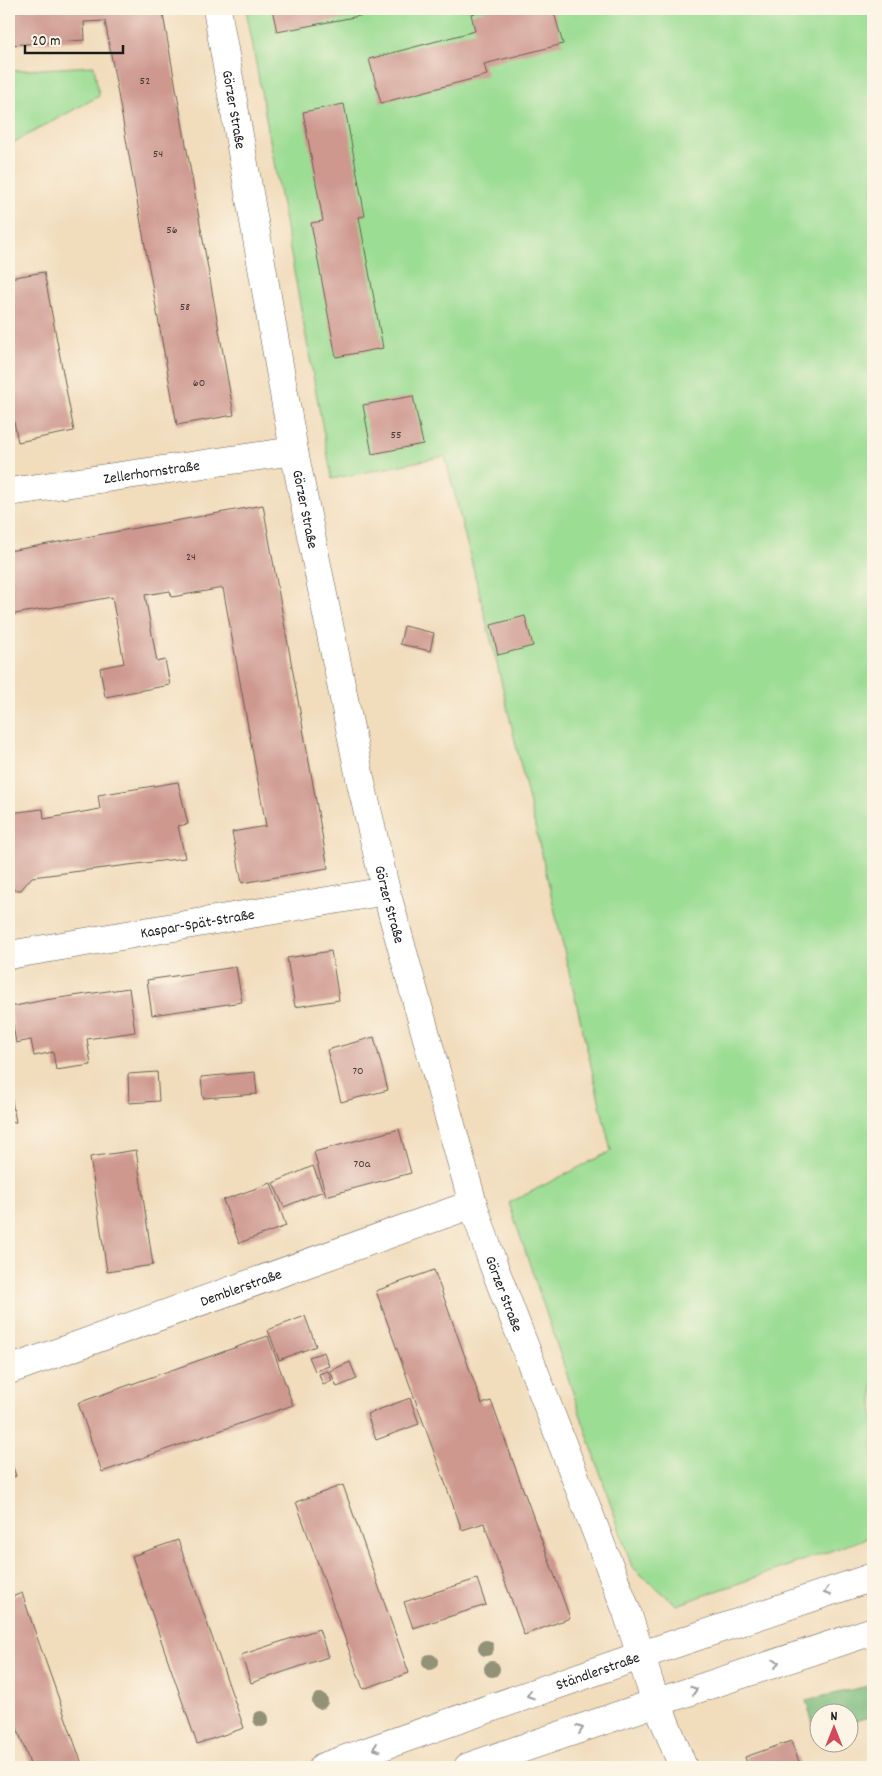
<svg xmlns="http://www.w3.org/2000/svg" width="882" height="1776" font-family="Dekko,sans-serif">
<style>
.green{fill:#9cdd94;stroke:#5c7c58}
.forest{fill:#7dbc7e;stroke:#4c6c4d}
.building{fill:#ce988f}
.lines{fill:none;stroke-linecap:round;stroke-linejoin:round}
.minor-casing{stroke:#675f54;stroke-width:29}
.major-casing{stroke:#675f54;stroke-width:29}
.highway-casing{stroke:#675f54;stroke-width:29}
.minor{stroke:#fff;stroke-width:28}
.major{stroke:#fff;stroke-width:28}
.highway{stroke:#fff;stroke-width:28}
.tree{fill:#919277}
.oneway{stroke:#999}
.labels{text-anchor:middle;stroke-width:4;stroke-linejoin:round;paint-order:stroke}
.number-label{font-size:12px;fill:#483b39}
.street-label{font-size:15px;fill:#1c1c1c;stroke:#fcf5e5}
</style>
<rect width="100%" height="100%" fill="#fcf5e5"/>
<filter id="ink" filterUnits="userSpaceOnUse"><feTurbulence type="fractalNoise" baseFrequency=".02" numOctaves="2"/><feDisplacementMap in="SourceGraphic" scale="10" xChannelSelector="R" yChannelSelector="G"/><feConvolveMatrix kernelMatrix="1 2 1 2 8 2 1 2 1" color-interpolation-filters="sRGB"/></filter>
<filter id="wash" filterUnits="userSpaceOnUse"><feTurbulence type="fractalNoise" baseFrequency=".0096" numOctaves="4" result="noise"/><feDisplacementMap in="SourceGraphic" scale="20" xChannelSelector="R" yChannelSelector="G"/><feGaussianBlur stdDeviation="1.12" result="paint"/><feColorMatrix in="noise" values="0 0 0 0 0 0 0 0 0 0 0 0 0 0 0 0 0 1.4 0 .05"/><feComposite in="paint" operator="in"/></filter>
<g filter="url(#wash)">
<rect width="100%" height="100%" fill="#f1dcbb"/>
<g class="green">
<polygon points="246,9 873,9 873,1536 677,1605 632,1567 509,1203 611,1151 498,668 445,456 332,479"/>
<polygon points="94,66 99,96 9,145 9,71"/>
</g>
<polygon class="forest" points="873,1685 873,1716 850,1722 850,1714 820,1714 819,1730 815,1731 806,1700"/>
<g id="blocks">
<g class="building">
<polygon points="9,9 162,9 234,415 177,425 105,21 84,22 85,40 9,45"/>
<polygon points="272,9 390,9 390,10 277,32"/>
<polygon points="492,9 553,9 563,44 484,64 487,75 381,103 369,59 475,31 471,14"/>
<polygon points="344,104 365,216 359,217 383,348 336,357 311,223 323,221 303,112"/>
<polygon points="44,272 74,431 18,442 9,396 9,278"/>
<polygon points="413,396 423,444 372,454 363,405"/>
<polygon points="263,505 328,868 242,883 232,832 266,826 223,588 172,597 170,591 145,595 157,662 165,660 170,685 105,697 100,668 124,663 112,597 9,615 9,551"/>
<polygon points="525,616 533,646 498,655 491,625"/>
<polygon points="404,626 434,633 430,651 400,644"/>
<polygon points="178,782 188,824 178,826 185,858 32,877 21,890 9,890 9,813 43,809 44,819 100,809 98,795"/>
<polygon points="331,951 339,1000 295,1007 287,958"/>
<polygon points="236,967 242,1002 152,1015 147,980"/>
<polygon points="129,988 135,1032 87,1039 91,1065 56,1070 53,1052 34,1056 31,1040 16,1043 10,1007 45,1000"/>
<polygon points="374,1037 388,1090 341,1102 327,1050"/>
<polygon points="157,1072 159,1101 129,1103 128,1074"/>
<polygon points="255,1072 257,1094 203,1098 201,1077"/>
<polygon points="9,1085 16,1122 9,1123"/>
<polygon points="399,1129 411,1173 326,1196 314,1152"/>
<polygon points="136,1150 153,1265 107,1272 90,1157"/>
<polygon points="313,1166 323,1191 284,1207 273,1183"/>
<polygon points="271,1183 286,1226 239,1243 223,1200"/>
<polygon points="434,1270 482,1404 491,1401 570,1618 524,1635 484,1523 462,1530 376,1291"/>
<polygon points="305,1316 316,1346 279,1360 268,1330"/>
<polygon points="268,1336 293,1405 102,1472 78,1403"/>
<polygon points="324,1352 329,1366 315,1371 309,1357"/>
<polygon points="350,1362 357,1379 337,1387 330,1371"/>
<polygon points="328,1371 332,1381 323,1385 319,1374"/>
<polygon points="410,1398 419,1424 376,1440 367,1414"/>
<polygon points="9,1456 16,1476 9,1478"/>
<polygon points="343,1485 409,1673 363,1689 296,1502"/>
<polygon points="178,1540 244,1728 197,1744 132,1556"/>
<polygon points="477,1579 486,1605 413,1628 404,1602"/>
<polygon points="22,1593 33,1626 83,1767 31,1767 9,1705 9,1598"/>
<polygon points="319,1629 328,1657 251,1683 241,1655"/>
<polygon points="791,1741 801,1767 748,1767 745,1757"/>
</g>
</g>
</g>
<g filter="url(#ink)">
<use href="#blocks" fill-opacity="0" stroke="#675f54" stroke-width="1"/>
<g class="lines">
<defs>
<g id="minor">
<path id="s1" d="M 217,9 L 294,451 L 361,783 L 386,891 L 473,1204 L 493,1264 L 627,1612 L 650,1685 L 683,1767"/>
<path id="s2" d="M 9,492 L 294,451"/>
<path id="s3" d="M 9,955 L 386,891"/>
<path id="s4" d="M 9,1370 L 473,1204"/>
</g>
<g id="major">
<path id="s5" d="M 323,1767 L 642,1655"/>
<polyline points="468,1767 658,1702"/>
</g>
<g id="highway">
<polyline points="642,1655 873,1577"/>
<polyline points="658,1702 873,1631"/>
</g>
</defs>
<use href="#minor" class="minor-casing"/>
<use href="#major" class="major-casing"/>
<use href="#highway" class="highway-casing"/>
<use href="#minor" class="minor"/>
<use href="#major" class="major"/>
<use href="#highway" class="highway"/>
</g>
<g class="tree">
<circle cx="486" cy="1648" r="8"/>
<circle cx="430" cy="1662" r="8"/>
<circle cx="492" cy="1669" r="8"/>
<circle cx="320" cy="1701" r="8"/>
<circle cx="261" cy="1719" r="8"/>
</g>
<defs><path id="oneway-chevron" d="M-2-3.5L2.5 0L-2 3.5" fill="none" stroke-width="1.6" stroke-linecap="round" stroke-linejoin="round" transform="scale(1.25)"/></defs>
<g class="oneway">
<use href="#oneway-chevron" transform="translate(827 1592) rotate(161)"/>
<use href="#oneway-chevron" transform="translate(776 1663) rotate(-19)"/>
<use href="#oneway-chevron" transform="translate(694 1690) rotate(-18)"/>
<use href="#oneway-chevron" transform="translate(530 1695) rotate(161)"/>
<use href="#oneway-chevron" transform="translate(580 1729) rotate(-19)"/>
<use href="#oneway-chevron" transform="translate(376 1748) rotate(161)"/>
</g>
</g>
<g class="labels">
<g class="number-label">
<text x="145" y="84">52</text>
<text x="158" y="157">54</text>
<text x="172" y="233">56</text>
<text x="185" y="310">58</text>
<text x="199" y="386">60</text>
<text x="396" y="438">55</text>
<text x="191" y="560">24</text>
<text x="358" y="1074">70</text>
<text x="362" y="1167">70a</text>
</g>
<g class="street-label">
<text dy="5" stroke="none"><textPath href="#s1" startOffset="102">Görzer Straße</textPath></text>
<text dy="5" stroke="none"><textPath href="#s2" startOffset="144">Zellerhornstraße</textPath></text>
<text dy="5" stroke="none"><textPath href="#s1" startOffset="508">Görzer Straße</textPath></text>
<text dy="5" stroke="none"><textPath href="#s1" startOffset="912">Görzer Straße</textPath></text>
<text dy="5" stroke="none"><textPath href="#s3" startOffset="191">Kaspar-Spät-Straße</textPath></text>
<text dy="5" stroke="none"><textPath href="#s4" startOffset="246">Demblerstraße</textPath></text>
<text dy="5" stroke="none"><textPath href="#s1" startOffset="1318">Görzer Straße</textPath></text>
<text dy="5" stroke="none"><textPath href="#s5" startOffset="291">Ständlerstraße</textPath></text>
</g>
</g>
<rect width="882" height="1776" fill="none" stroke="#fcf5e5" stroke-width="30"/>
<g transform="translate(834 1728)"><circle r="24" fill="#fcf5e5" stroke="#a29e95"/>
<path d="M0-4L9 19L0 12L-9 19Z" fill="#d1495b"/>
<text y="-8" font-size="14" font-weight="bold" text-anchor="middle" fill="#1c1c1c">N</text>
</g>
<path d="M25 45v8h98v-8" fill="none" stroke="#1c1c1c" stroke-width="2.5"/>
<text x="32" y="45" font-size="15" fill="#1c1c1c" stroke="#fcf5e5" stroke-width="4" paint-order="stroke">20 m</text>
</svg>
